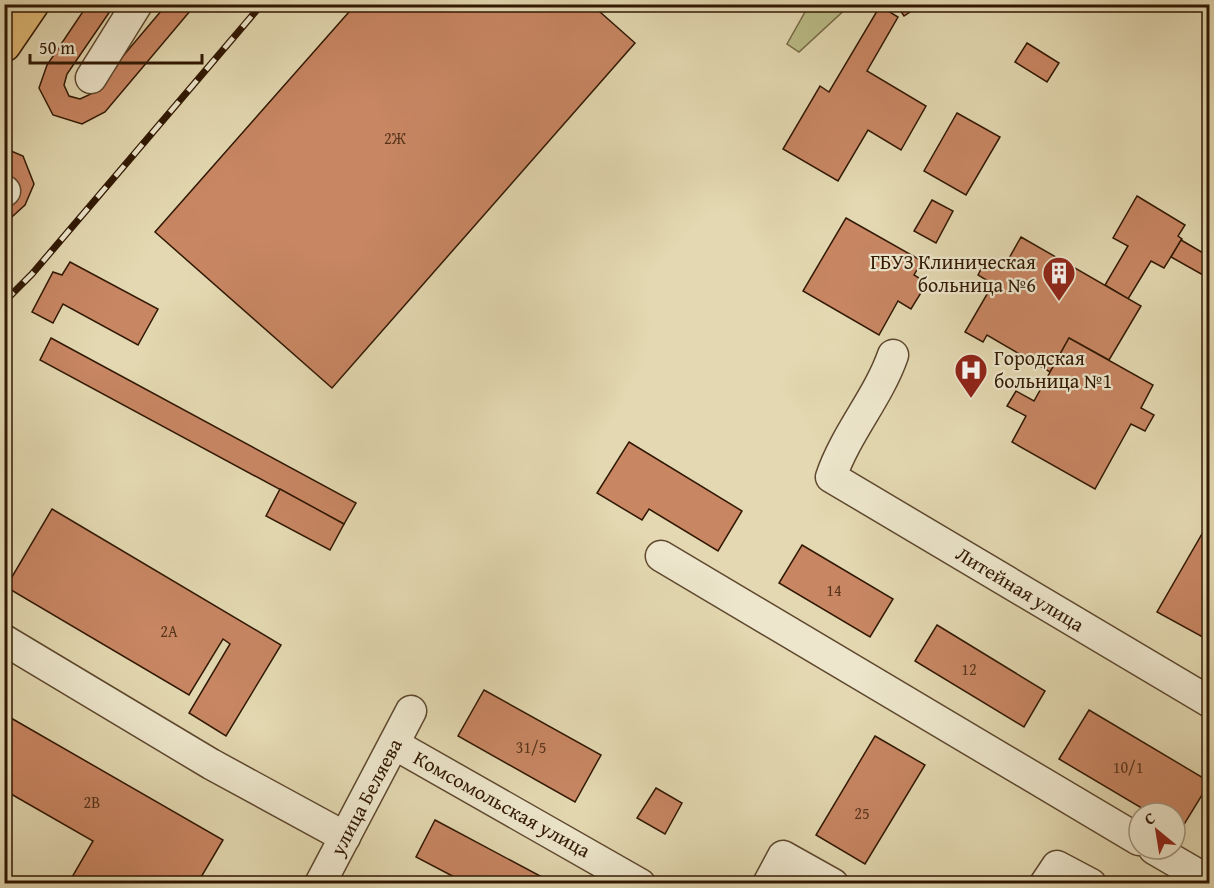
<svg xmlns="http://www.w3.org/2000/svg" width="1214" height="888" font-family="'Gentium Book Plus',serif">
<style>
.green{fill:#babc87;stroke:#766a45;stroke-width:1.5}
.building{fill:#c88663;stroke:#311803;stroke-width:1.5}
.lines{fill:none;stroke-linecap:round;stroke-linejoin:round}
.minor-casing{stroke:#5e482e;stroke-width:33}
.major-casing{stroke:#311803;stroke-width:36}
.minor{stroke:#ede6cc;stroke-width:30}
.major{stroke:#e2bc78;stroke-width:33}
.rail-casing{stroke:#311803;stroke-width:7}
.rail{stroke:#ede6cc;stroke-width:4.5;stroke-dasharray:14;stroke-linecap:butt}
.labels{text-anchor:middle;stroke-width:4.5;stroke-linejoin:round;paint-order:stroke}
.number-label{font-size:16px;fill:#57341b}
.poi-label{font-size:20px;fill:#311803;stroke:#ede6cc;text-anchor:end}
.street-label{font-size:20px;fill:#311803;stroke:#ede6cc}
</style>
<rect width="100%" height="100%" fill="#e3d8b1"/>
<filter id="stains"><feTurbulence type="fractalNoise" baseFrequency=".00333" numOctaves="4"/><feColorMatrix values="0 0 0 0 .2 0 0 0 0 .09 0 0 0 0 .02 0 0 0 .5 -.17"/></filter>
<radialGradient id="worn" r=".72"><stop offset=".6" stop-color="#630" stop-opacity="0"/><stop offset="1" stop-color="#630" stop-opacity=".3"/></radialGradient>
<polygon class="green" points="809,5 850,5 799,52 787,44"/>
<g class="building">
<polygon points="88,4 115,4 67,74 64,85 69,96 80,99 91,94 167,4 196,4 105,112 82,124 53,115 39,88 47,65"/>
<polygon points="356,4 591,4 635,43 332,388 155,232"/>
<polygon points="896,4 922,4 904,16"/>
<polygon points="880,6 898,17 867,71 926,106 901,150 868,130 838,181 783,149 820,86 829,92"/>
<polygon points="1027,43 1059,63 1047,82 1015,62"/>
<polygon points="957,113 1000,137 966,195 924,171"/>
<polygon points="4,148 23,156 34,184 25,205 4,224 4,202 15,185 8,170 4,168"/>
<polygon points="1137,196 1185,225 1178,236 1182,239 1164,268 1151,261 1128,299 1105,285 1128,246 1113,238"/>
<polygon points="932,200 953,211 936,243 914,231"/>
<polygon points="846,218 922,261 914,275 927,283 911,309 898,301 879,335 803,291"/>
<polygon points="1021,237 1141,306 1109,360 1069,338 1050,372 987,335 983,342 965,332 993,284 978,275 987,258 1004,267"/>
<polygon points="1181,240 1210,257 1210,279 1171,257"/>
<polygon points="70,262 158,309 138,345 63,304 53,323 32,312 53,272 62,275"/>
<polygon points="51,338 356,503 344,524 40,360"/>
<polygon points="1069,338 1153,385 1141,408 1154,415 1145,431 1131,424 1095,489 1012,442 1026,416 1007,406 1016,391 1034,401"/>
<polygon points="629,442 742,511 718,551 649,509 642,520 597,493"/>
<polygon points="280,489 344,524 330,550 266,516"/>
<polygon points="52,509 281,645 226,736 189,713 230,644 223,639 189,695 6,587"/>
<polygon points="1210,520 1210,641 1157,612"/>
<polygon points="802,545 893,599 870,637 779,583"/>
<polygon points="937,625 1045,691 1024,727 915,661"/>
<polygon points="484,690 601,755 575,802 458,736"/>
<polygon points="1089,710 1210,782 1180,831 1175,828 1175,813 1150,813 1059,759"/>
<polygon points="4,714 223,840 197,884 68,884 93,841 4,790"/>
<polygon points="875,736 925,765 865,864 816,835"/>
<polygon points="656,788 682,803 665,834 637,818"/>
<polygon points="435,820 555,884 466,884 460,880 416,857"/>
</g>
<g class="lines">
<defs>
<g id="minor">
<polyline points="91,78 137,4"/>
<polyline points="4,191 5,191"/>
<path d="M 893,355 C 878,398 846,433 831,477 L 1210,702"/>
<polyline points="661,556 1139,840"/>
<polyline points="4,640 211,764 345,837"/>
<polyline points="394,744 640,884"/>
<polyline points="1154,849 1209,881"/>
<polyline points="320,884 411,711"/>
<polyline points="768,884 783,856 833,884"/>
<polyline points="1045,884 1057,866 1091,884"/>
</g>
<polyline id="major" points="4,45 32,4"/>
</defs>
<use href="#minor" class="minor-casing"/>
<use href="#major" class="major-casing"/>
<use href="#minor" class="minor"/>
<use href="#major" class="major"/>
<defs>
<polyline id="rail" points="4,302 32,274 262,4"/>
</defs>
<use href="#rail" class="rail-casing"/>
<use href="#rail" class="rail"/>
</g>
<defs>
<symbol id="building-pin" viewBox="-11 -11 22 30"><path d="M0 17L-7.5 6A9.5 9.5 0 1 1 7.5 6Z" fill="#8f2418" stroke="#ede6cc"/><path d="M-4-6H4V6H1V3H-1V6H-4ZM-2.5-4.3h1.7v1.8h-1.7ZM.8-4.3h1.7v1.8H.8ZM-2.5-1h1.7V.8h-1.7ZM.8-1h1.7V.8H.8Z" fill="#fff"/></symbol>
<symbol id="hospital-pin" viewBox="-11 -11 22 30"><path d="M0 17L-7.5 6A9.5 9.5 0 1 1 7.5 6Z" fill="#8f2418" stroke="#ede6cc"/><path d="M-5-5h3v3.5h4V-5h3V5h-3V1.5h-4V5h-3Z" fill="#fff"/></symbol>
</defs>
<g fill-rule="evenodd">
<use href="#building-pin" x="1040" y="254" width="38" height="52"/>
<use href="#hospital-pin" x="952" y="351" width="38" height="52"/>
</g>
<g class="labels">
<g class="number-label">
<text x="395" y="144">2Ж</text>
<text x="834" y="596">14</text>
<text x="169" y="637">2А</text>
<text x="969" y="675">12</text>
<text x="531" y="753">31/5</text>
<text x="1128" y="773">10/1</text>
<text x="92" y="808">2В</text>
<text x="862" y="819">25</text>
</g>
<g class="poi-label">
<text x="1036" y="269">ГБУЗ Клиническая<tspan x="1036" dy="23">больница №6</tspan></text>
<text x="994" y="365" text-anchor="start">Городская<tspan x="994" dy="23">больница №1</tspan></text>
</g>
<g class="street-label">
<text transform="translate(1020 589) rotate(31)" y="7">Литейная улица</text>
<text transform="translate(366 797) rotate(-62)" y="7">улица Беляева</text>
<text transform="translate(502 804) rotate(29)" y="7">Комсомольская улица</text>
</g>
</g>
<rect width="1214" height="888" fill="none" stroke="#e3d8b1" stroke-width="24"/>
<rect x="6" y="6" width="1202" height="876" fill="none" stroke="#311803" stroke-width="3"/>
<rect x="12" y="12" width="1190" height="864" fill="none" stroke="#311803" stroke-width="1.5"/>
<g transform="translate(1157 831) rotate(330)"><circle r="28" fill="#ede6cc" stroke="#a2947c" stroke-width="1.5"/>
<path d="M0-4.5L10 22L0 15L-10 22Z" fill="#8f2418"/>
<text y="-9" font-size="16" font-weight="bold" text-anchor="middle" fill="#311803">С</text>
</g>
<path d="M30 54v9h172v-9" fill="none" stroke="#311803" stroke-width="3"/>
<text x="39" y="54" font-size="18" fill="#311803" stroke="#ede6cc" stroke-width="4.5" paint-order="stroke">50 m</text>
<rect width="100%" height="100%" filter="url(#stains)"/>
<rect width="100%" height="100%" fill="url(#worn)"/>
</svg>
